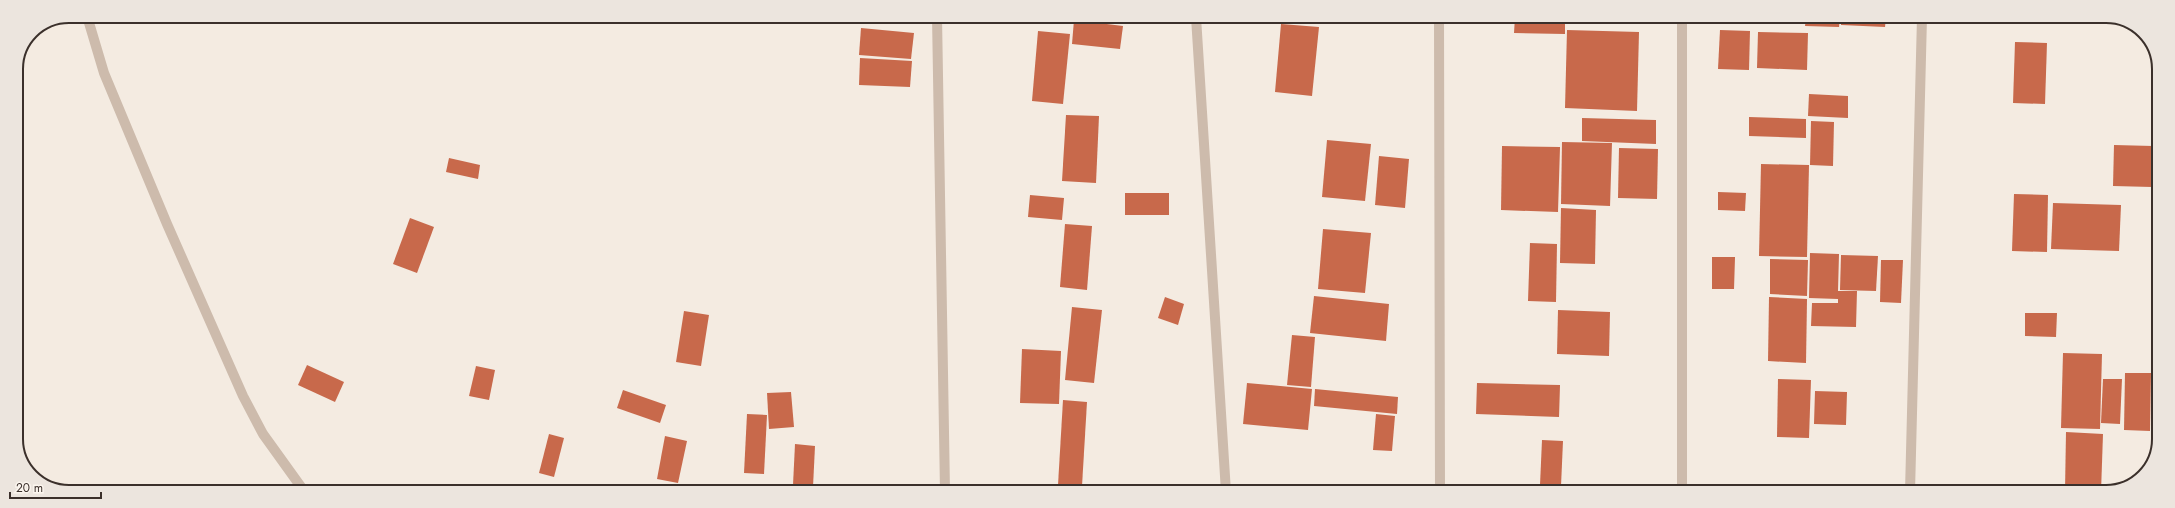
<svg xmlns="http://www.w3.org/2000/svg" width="2175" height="508" font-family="Jost,sans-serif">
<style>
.building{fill:#c8694b}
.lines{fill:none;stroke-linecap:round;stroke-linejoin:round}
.minor{stroke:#cdbbac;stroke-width:10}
.rim{fill:none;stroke:#3b302b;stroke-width:2}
</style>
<rect width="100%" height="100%" fill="#f4ebe1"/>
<g class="building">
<polygon points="1074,17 1108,17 1107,23"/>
<polygon points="1515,17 1565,17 1565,34 1514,33"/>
<polygon points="1742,17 1804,17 1803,24 1742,21"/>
<polygon points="1806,17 1840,17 1839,27 1805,26"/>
<polygon points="1841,17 1886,17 1885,27 1841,25"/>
<polygon points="1074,20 1123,26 1120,49 1072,44"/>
<polygon points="1281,24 1319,27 1312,96 1275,92"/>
<polygon points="861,28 914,33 911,59 859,55"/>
<polygon points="1567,30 1639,32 1637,111 1565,108"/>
<polygon points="1720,30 1750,31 1749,70 1718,69"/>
<polygon points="1038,31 1070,34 1063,104 1032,101"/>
<polygon points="1758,32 1808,33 1807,70 1757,68"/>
<polygon points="2015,42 2047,43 2045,104 2013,103"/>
<polygon points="860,58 912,61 910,87 859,85"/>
<polygon points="1809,94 1848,96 1848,118 1808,116"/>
<polygon points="1066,115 1099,116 1096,183 1062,181"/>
<polygon points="1749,117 1806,119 1806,138 1749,136"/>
<polygon points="1582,118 1656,120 1656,144 1582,141"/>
<polygon points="1811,121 1834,122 1833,166 1810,165"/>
<polygon points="1327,140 1371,144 1365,201 1322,197"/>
<polygon points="1562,142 1612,143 1610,206 1561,204"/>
<polygon points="2114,145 2153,146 2152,187 2113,186"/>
<polygon points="1502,146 1560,147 1558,212 1501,210"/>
<polygon points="1619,148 1658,149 1657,199 1618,198"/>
<polygon points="1379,156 1409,159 1405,208 1375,205"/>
<polygon points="449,158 480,165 478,179 446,172"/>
<polygon points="1761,164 1809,165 1807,257 1759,256"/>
<polygon points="1718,192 1746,193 1745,211 1718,210"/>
<rect x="1125" y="193" width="44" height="22"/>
<polygon points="2014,194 2048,195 2047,252 2012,251"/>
<polygon points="1030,195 1064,198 1062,220 1028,217"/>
<polygon points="2053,203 2121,205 2119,251 2051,249"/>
<polygon points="1561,208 1596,210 1595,264 1560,263"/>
<polygon points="410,218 434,227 417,273 393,264"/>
<polygon points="1065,224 1092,226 1087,290 1060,287"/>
<polygon points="1323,229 1371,233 1365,293 1318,289"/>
<polygon points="1530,243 1557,244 1556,302 1528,301"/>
<polygon points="1810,253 1839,254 1838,291 1857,291 1856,327 1811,326 1812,303 1838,303 1838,299 1809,298"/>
<polygon points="1841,255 1878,256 1876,291 1840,290"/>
<polygon points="1712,257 1735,257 1734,289 1712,289"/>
<polygon points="1770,259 1808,260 1807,296 1770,294"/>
<polygon points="1881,260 1903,260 1901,303 1880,302"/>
<polygon points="1314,296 1389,304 1386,341 1310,333"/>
<polygon points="1165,297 1184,304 1178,325 1158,318"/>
<polygon points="1769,297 1807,299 1806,363 1768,361"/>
<polygon points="1072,307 1102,310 1094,383 1065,380"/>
<polygon points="1558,310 1610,312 1609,356 1557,354"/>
<polygon points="684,311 709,315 701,366 676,362"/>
<polygon points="2025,313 2057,313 2056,337 2025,336"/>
<polygon points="1292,335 1315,337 1311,387 1287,385"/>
<polygon points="1022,349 1061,351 1059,404 1020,403"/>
<polygon points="2063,353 2102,354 2100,429 2061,428"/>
<polygon points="307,365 344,382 335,402 298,385"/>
<polygon points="476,366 495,370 489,400 469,396"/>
<polygon points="2125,373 2151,373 2150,431 2124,430"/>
<polygon points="1778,379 1811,380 1809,438 1777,437"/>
<polygon points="2103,379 2122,379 2120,424 2101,423"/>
<polygon points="1247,383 1312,389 1308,430 1243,424"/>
<polygon points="1477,383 1560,385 1559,417 1476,414"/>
<polygon points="1315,389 1398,397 1397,414 1314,406"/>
<polygon points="623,390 666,405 660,423 617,408"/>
<polygon points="1815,391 1847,392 1846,425 1814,424"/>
<polygon points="791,392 794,427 769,429 767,393"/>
<polygon points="1063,400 1087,402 1082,486 1058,485"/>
<polygon points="747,414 767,415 764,474 744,473"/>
<polygon points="1376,414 1395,416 1392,451 1373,450"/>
<polygon points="2066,432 2103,434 2101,492 2065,491"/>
<polygon points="549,434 564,438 554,477 539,473"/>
<polygon points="665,436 687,441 678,483 657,479"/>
<polygon points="1542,440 1563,441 1561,486 1540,485"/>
<polygon points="795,444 815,446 813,487 793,485"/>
</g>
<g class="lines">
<g class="minor">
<polyline points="87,16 104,73 167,224 243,396 263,434 304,491"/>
<polyline points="937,16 945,491"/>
<polyline points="1196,17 1226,492"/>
<polyline points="1439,17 1440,492"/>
<polyline points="1682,492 1682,17"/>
<polyline points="1910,492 1922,17"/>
</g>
</g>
<path d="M0 0H2175V508H0ZM69 23H2106A46 46 0 0 1 2152 69V439A46 46 0 0 1 2106 485H69A46 46 0 0 1 23 439V69A46 46 0 0 1 69 23Z" fill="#ece5de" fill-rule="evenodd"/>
<path class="rim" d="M69 23H2106A46 46 0 0 1 2152 69V439A46 46 0 0 1 2106 485H69A46 46 0 0 1 23 439V69A46 46 0 0 1 69 23Z"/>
<path d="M10 492v6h91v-6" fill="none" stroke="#3b302b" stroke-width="2"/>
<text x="16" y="492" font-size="12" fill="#3b302b" stroke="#fbf5ee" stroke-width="3" paint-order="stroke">20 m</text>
</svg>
